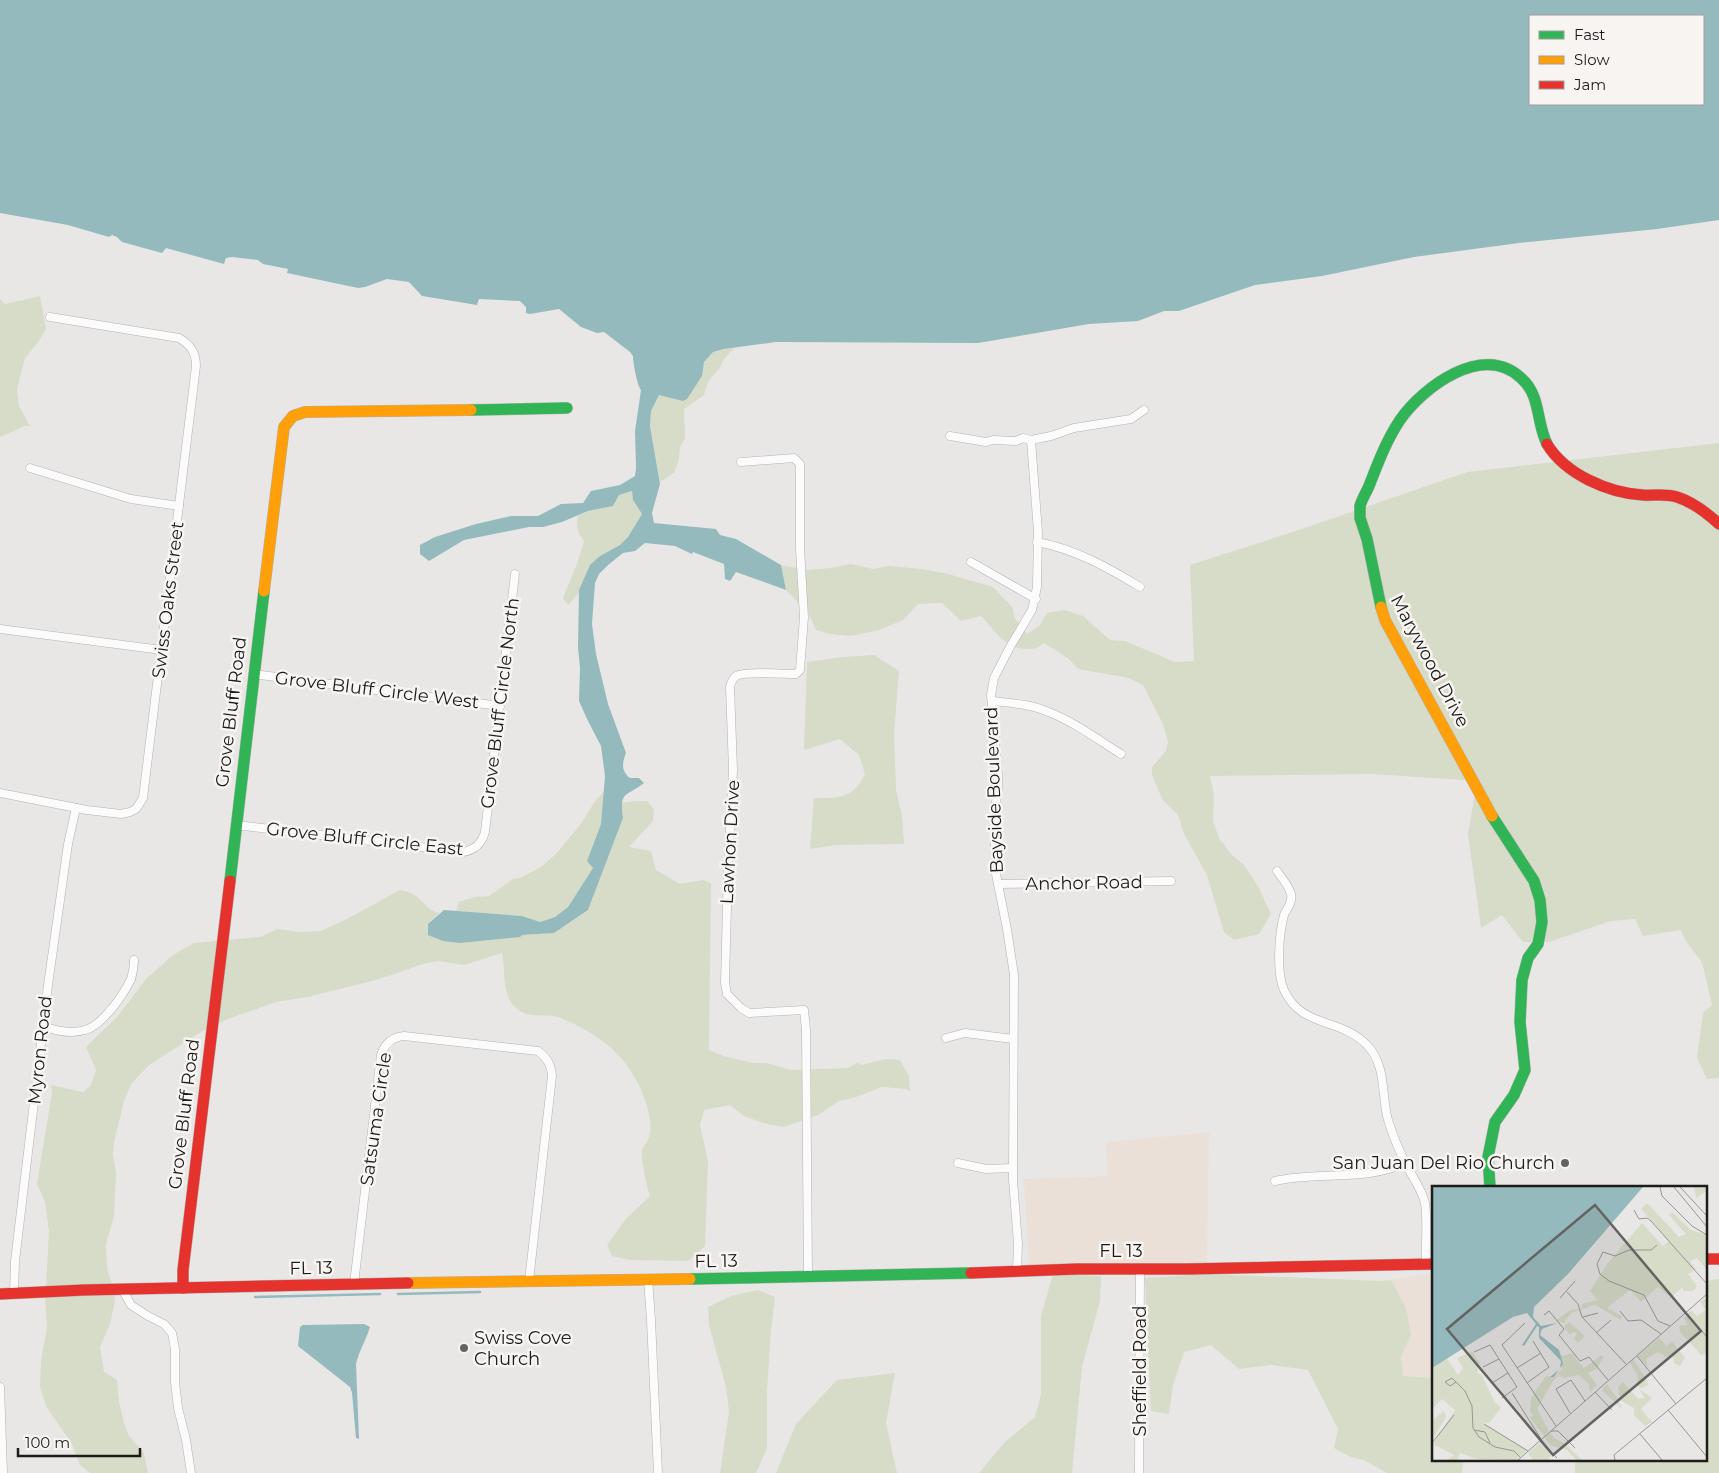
<svg xmlns="http://www.w3.org/2000/svg" width="1719" height="1473" font-family="Montserrat,sans-serif">
<style>
.commercial{fill:#ebe0d7}
.green{fill:#d6dcc7}
.water{fill:#94babd;fill-rule:evenodd}
.lines{fill:none;stroke-linecap:round;stroke-linejoin:round}
.stream{stroke:#94babd;stroke-width:2.5}
.street-casing{stroke:#b4b2b1;stroke-width:9}
.fast-casing{stroke:#b4b2b1;stroke-width:12}
.slow-casing{stroke:#b4b2b1;stroke-width:12}
.jam-casing{stroke:#b4b2b1;stroke-width:12}
.street{stroke:#fcfbfb;stroke-width:8}
.fast{stroke:#30b455;stroke-width:11}
.slow{stroke:#ff9f0a;stroke-width:11}
.jam{stroke:#e5322d;stroke-width:11}
.poi-dot{fill:#646362;stroke:#f7f4f2;stroke-width:2}
.labels{text-anchor:middle;stroke-width:5;stroke-linejoin:round;paint-order:stroke}
.street-label{font-size:18px;fill:#1d1c1b;stroke:#f7f4f2}
.poi-label{font-size:18px;fill:#1d1c1b;stroke:#f7f4f2;text-anchor:end}
.inset-road{fill:none;stroke:#979695;stroke-width:1}
.view{fill:#646362;fill-opacity:0.15;stroke:#646362;stroke-width:2.5}
.inset-edge{fill:none;stroke:#1d1c1b;stroke-width:2.5}
</style>
<rect width="100%" height="100%" fill="#e9e7e6"/>
<g class="commercial">
<polygon points="1209,1132 1207,1264 1029,1266 1024,1179 1107,1176 1106,1142"/>
<polygon points="1433,1273 1433,1378 1403,1376 1401,1356 1411,1335 1406,1308 1391,1280"/>
</g>
<g class="green">
<polygon points="40,296 46,329 39,341 25,358 17,390 19,406 30,426 25,426 0,437 0,299 5,304"/>
<polygon points="735,347 724,359 719,369 708,382 704,395 684,409 685,438 680,447 679,459 674,473 660,482 650,426 651,411 659,394 683,401 702,376 704,362 713,352"/>
<path d="M 1719,443 L 1719,1078 L 1707,1079 L 1697,1058 L 1703,1013 L 1712,1005 L 1702,962 L 1685,940 L 1681,930 L 1643,936 L 1635,919 L 1611,921 L 1549,942 L 1523,942 L 1502,915 L 1481,928 L 1468,834 L 1477,781 L 1373,774 L 1210,776 L 1214,795 L 1213,821 L 1219,838 L 1231,854 L 1244,865 L 1258,886 L 1271,914 L 1259,934 L 1234,940 L 1224,932 L 1207,875 L 1184,834 L 1178,815 L 1162,799 L 1152,775 L 1152,767 L 1166,751 L 1168,742 L 1163,724 L 1143,685 L 1129,678 L 1078,669 L 1069,659 L 1044,643 C 1038,648 1035,649 1027,649 C 1004,649 995,630 981,616 L 961,621 L 942,603 L 918,604 L 903,620 L 879,630 L 851,636 L 830,634 L 816,630 L 808,612 L 786,590 L 781,565 L 807,570 L 831,568 L 851,564 L 873,569 L 889,566 L 922,569 L 948,574 L 993,587 L 1013,608 L 1014,617 L 1027,634 L 1040,625 L 1047,613 L 1064,610 L 1083,616 L 1110,640 L 1125,641 L 1175,662 L 1194,661 L 1190,565 L 1302,529 L 1467,472 Z"/>
<path d="M 632,491 L 633,500 L 642,514 L 628,537 L 620,545 L 600,556 L 579,590 L 579,593 L 568,605 L 563,598 L 578,561 L 584,541 C 577,532 576,527 578,516 L 588,511 L 613,506 L 619,495 Z"/>
<path d="M 874,655 L 899,671 L 894,734 L 896,790 L 902,816 L 904,844 L 836,845 L 810,849 L 814,798 C 839,798 853,799 865,774 L 859,755 L 840,739 L 804,750 L 807,662 L 843,657 Z"/>
<polygon points="604,791 601,824 587,861 593,868 568,907 555,917 539,922 522,916 456,911 459,902 474,897 489,896 513,879 520,878 541,867 556,854 580,825 594,803"/>
<path d="M 636,801 L 647,801 L 654,809 L 653,821 L 629,847 L 651,851 L 656,870 L 680,884 L 703,880 L 711,883 L 709,1050 L 723,1056 L 753,1063 L 767,1063 L 791,1070 L 848,1068 L 858,1062 L 861,1065 L 886,1059 L 900,1060 L 909,1076 L 910,1092 L 907,1089 L 882,1087 L 856,1097 L 839,1101 L 818,1115 L 784,1127 L 763,1123 L 744,1116 L 730,1105 L 704,1110 L 700,1125 L 708,1161 L 705,1246 L 688,1261 L 630,1260 L 612,1256 L 607,1245 L 626,1219 L 650,1196 C 647,1187 641,1160 642,1151 C 643,1146 648,1142 649,1137 C 655,1118 641,1086 630,1070 C 616,1048 595,1034 572,1023 C 566,1021 560,1017 554,1016 C 540,1015 527,1018 515,1007 C 501,993 506,971 502,953 L 464,965 L 438,961 L 422,964 L 392,975 L 364,983 L 307,997 L 276,1002 L 228,1019 L 201,1032 L 149,1065 L 131,1084 L 124,1101 L 114,1142 L 113,1155 L 116,1173 L 114,1216 L 106,1244 L 107,1267 L 112,1285 L 46,1287 L 49,1232 L 45,1202 L 37,1184 L 52,1093 L 51,1085 L 83,1092 L 91,1085 L 96,1070 L 86,1047 L 117,1017 L 147,978 L 173,955 L 194,943 L 260,937 L 277,929 L 300,932 L 321,931 L 347,919 L 400,890 C 405,891 412,893 416,896 C 425,903 429,912 440,913 L 428,924 L 460,943 L 519,937 L 522,935 L 554,933 L 588,910 L 623,818 L 621,803 Z"/>
<polygon points="1053,1274 1101,1276 1100,1301 1082,1367 1072,1473 979,1473 1004,1443 1035,1417 1041,1395 1041,1316"/>
<polygon points="1207,1274 1380,1281 1391,1280 1406,1308 1411,1335 1401,1356 1403,1376 1433,1378 1433,1459 1463,1459 1462,1473 1387,1473 1364,1460 1351,1457 1334,1448 1338,1429 1308,1370 1271,1365 1239,1369 1211,1345 1184,1352 1173,1385 1169,1414 1151,1411 1145,1278"/>
<polygon points="1719,1279 1719,1473 1575,1473 1575,1459 1705,1459 1705,1281"/>
<polygon points="758,1290 775,1297 771,1330 767,1391 767,1448 756,1473 720,1473 729,1412 726,1387 709,1325 708,1307 731,1296"/>
<polygon points="114,1294 115,1301 110,1324 100,1347 104,1372 117,1380 119,1402 125,1426 129,1436 144,1453 148,1473 90,1473 80,1465 71,1442 47,1408 40,1387 41,1361 47,1327 45,1296"/>
<polygon points="895,1373 886,1423 897,1473 776,1473 796,1424 837,1380"/>
</g>
<g class="water">
<path d="M 0,0 L 1719,0 L 1719,220 L 1657,229 L 1519,243 L 1414,257 L 1322,276 L 1255,285 L 1179,311 L 1164,311 L 1138,321 L 1089,324 L 978,343 L 776,342 L 724,349 L 713,352 L 704,362 L 702,376 L 687,399 L 683,401 L 659,395 L 651,411 L 650,426 L 660,484 L 652,513 L 654,523 L 716,529 L 720,535 L 736,539 L 781,565 L 786,590 L 736,572 L 730,581 L 725,579 L 724,564 L 693,552 L 692,554 L 675,546 L 645,543 L 635,551 L 623,553 L 608,565 L 599,574 L 595,583 L 592,624 L 596,654 L 608,704 L 626,753 C 622,763 621,771 630,778 L 639,778 L 644,783 C 626,797 619,791 623,818 L 588,910 L 554,933 L 522,935 L 520,937 L 460,943 L 443,941 L 428,935 L 428,924 L 444,910 L 522,916 L 540,922 L 555,917 L 568,907 L 593,868 L 587,861 L 601,824 L 605,776 L 601,746 L 588,721 L 579,701 L 580,668 L 578,647 L 579,590 L 590,565 L 600,556 L 620,545 L 628,537 L 642,514 L 633,500 L 632,491 L 619,495 L 613,506 L 588,511 L 562,522 L 543,527 L 529,527 L 464,540 L 429,561 L 420,554 L 420,545 L 435,537 L 476,524 L 511,516 L 538,516 L 561,504 L 583,503 L 591,491 L 620,485 L 635,476 L 636,468 L 635,431 L 641,390 C 637,385 633,362 633,356 L 630,352 L 604,332 L 597,333 L 581,327 L 559,309 L 530,314 L 526,313 L 526,307 L 520,301 L 479,299 L 477,305 L 422,296 L 409,282 L 387,279 L 365,287 L 358,288 L 287,273 L 288,269 L 263,264 L 258,260 L 232,257 L 226,258 L 224,264 L 166,248 L 162,253 L 122,242 L 117,237 L 112,235 L 109,237 L 68,225 L 0,213 ZM 1703,16 L 1703,104 L 1530,104 L 1530,16 Z"/>
<path d="M 364,1324 L 370,1327 C 366,1340 359,1351 356,1364 L 359,1439 L 356,1438 L 352,1393 L 350,1387 L 298,1346 L 300,1327 L 303,1325 Z"/>
</g>
<g class="lines">
<g class="stream">
<polyline points="398,1294 480,1292"/>
<polyline points="255,1297 380,1294"/>
</g>
<defs>
<g id="street">
<polyline points="950,436 986,442 993,440 1016,441 1023,438 1031,440 1051,436 1074,428 1131,419 1144,410"/>
<path d="M 741,462 L 794,458 L 800,464 L 800,549 L 804,617 L 800,670 L 796,674 C 785,674 744,671 736,676 C 732,679 731,683 730,687 L 733,770 L 728,867 L 725,983 L 727,994 L 741,1008 L 749,1013 L 804,1010 L 806,1030 L 808,1276"/>
<polyline points="30,468 131,499 179,506"/>
<path d="M 1037,542 C 1075,549 1107,567 1140,587"/>
<polyline points="971,562 1036,599"/>
<polyline points="0,629 162,650"/>
<polyline points="253,674 500,706"/>
<path d="M 992,701 C 1010,703 1029,704 1046,711 C 1073,721 1097,739 1121,754"/>
<path d="M 0,793 L 87,810 L 121,814 L 130,812 L 136,809 L 143,798 L 196,366 C 196,353 191,345 179,338 L 50,317"/>
<path d="M 236,825 L 463,852 C 475,850 482,843 485,832 L 515,574"/>
<path d="M 1277,871 C 1282,878 1289,886 1291,894 C 1293,902 1287,908 1284,915 C 1279,934 1276,972 1284,990 C 1302,1029 1340,1017 1367,1045 C 1387,1066 1381,1095 1388,1120 C 1393,1136 1399,1151 1407,1166 C 1413,1178 1422,1190 1425,1203 C 1428,1223 1425,1244 1426,1264"/>
<polyline points="998,884 1171,881"/>
<path d="M 43,1026 C 56,1031 72,1034 85,1030 C 102,1026 124,994 131,979 C 133,973 134,966 134,960"/>
<polyline points="946,1038 965,1033 1013,1039"/>
<polyline points="958,1163 986,1169 1013,1168"/>
<path d="M 1275,1181 C 1318,1171 1365,1182 1405,1163"/>
<polyline points="1017,1271 1018,1244 1013,1180 1014,975 1007,929 996,874 994,815 998,790 998,775 991,695 994,678 1010,647 1032,610 1037,587 1038,532 1031,440"/>
<polyline points="648,1279 651,1320 658,1473"/>
<path d="M 354,1284 L 381,1055 C 385,1043 392,1037 404,1036 L 538,1051 C 547,1058 551,1064 552,1076 L 529,1281"/>
<polyline points="122,1289 131,1305 148,1316 164,1324 172,1333 175,1349 175,1382 178,1408 186,1440 191,1473"/>
<polyline points="14,1293 15,1261 48,985 68,844 76,808"/>
<polyline points="0,1387 3,1473"/>
<polyline points="1139,1473 1140,1268"/>
</g>
<g id="fast">
<polyline points="471,410 567,408"/>
<path d="M 1381,607 L 1367,539 L 1360,518 L 1360,506 C 1362,499 1366,493 1369,486 C 1378,463 1386,441 1400,420 C 1423,387 1483,342 1521,378 C 1541,395 1536,422 1547,444"/>
<polyline points="230,881 264,591"/>
<polyline points="1490,1187 1488,1157 1495,1122 1514,1095 1525,1070 1520,1022 1522,980 1528,958 1538,944 1542,922 1540,900 1534,881 1492,816"/>
<polyline points="690,1279 971,1273"/>
</g>
<g id="slow">
<polyline points="264,591 284,427 293,416 305,412 471,410"/>
<polyline points="1381,607 1385,620 1492,816"/>
<polyline points="408,1283 690,1279"/>
</g>
<g id="jam">
<path d="M 1547,444 C 1565,474 1608,493 1643,495 C 1654,496 1665,493 1677,497 C 1693,502 1707,513 1719,524"/>
<polyline points="1705,1259 1719,1259"/>
<polyline points="971,1273 1077,1269 1188,1269 1433,1264"/>
<polyline points="183,1288 183,1270 230,881"/>
<polyline points="0,1294 84,1290 408,1283"/>
</g>
</defs>
<use href="#street" class="street-casing"/>
<use href="#fast" class="fast-casing"/>
<use href="#slow" class="slow-casing"/>
<use href="#jam" class="jam-casing"/>
<use href="#street" class="street"/>
<use href="#fast" class="fast"/>
<use href="#slow" class="slow"/>
<use href="#jam" class="jam"/>
</g>
<g class="poi-dot">
<circle cx="1565" cy="1163" r="5"/>
<circle cx="464" cy="1348" r="5"/>
</g>
<g class="labels">
<g class="street-label">
<text transform="translate(168 600) rotate(-83)" y="6">Swiss Oaks Street</text>
<text transform="translate(1430 661) rotate(62)" y="6">Marywood Drive</text>
<text transform="translate(377 690) rotate(7)" y="6">Grove Bluff Circle West</text>
<text transform="translate(500 703) rotate(-83)" y="6">Grove Bluff Circle North</text>
<text transform="translate(231 712) rotate(-83)" y="6">Grove Bluff Road</text>
<text transform="translate(994 790) rotate(-92)" y="6">Bayside Boulevard</text>
<text transform="translate(365 839) rotate(6)" y="6">Grove Bluff Circle East</text>
<text transform="translate(730 842) rotate(-87)" y="6">Lawhon Drive</text>
<text transform="translate(1084 883) rotate(-1)" y="6">Anchor Road</text>
<text transform="translate(40 1050) rotate(-84)" y="6">Myron Road</text>
<text transform="translate(184 1114) rotate(-83)" y="6">Grove Bluff Road</text>
<text transform="translate(376 1119) rotate(-82)" y="6">Satsuma Circle</text>
<text x="1121" y="1257">FL 13</text>
<text transform="translate(716 1261) rotate(-1)" y="6">FL 13</text>
<text transform="translate(311 1268) rotate(-1)" y="6">FL 13</text>
<text transform="translate(1140 1371) rotate(-90)" y="6">Sheffield Road</text>
</g>
<g class="poi-label">
<text x="1555" y="1169">San Juan Del Rio Church</text>
<text x="474" y="1344" text-anchor="start">Swiss Cove<tspan x="474" dy="21">Church</tspan></text>
</g>
</g>
<g transform="translate(1432 1186)">
<rect width="275" height="275" fill="#e9e7e6"/>
<path d="M 262,1 L 275,1 L 275,5 L 264,12 ZM 215,17 L 247,51 L 254,48 L 237,29 L 240,26 L 259,44 L 275,49 L 275,84 L 265,72 L 258,75 L 264,83 L 256,88 L 265,100 L 261,105 L 251,105 L 251,101 L 239,112 L 226,101 L 209,116 L 198,104 L 175,122 L 190,130 L 189,134 L 163,119 L 139,127 L 132,137 L 123,135 L 138,124 L 149,123 L 150,118 L 165,114 L 158,105 L 175,78 L 210,37 L 231,60 L 237,55 L 209,23 ZM 273,113 L 275,115 L 275,165 L 270,170 L 248,146 L 247,140 L 256,139 L 252,132 L 259,124 L 265,130 L 274,124 L 268,116 ZM 137,136 L 153,150 L 146,157 L 142,153 L 145,147 L 141,146 L 138,149 L 132,141 ZM 227,152 L 235,160 L 240,155 L 249,167 L 253,172 L 248,180 L 242,177 L 241,169 L 234,171 L 226,166 L 214,173 L 216,181 L 205,170 ZM 40,165 L 48,177 L 45,187 L 50,189 L 62,215 L 69,222 L 57,237 L 50,236 L 95,264 L 84,274 L 45,273 L 28,267 L 25,274 L 16,274 L 22,269 L 1,258 L 23,224 L 10,213 L 1,222 L 0,182 L 14,171 L 26,189 L 31,182 L 25,172 ZM 127,166 L 130,170 L 140,167 L 152,182 L 169,169 L 172,171 L 164,183 L 156,187 L 165,199 L 158,206 L 157,198 L 146,189 L 132,192 L 127,189 L 121,195 L 105,223 L 117,245 L 112,250 L 98,232 L 101,229 L 98,226 L 99,212 L 114,190 L 123,191 L 130,183 ZM 201,173 L 214,193 L 217,199 L 209,202 L 205,199 L 206,190 L 197,176 ZM 191,196 L 206,213 L 213,212 L 207,203 L 220,212 L 209,223 L 220,236 L 213,240 L 202,229 L 202,222 L 188,214 L 186,201 ZM 175,198 L 185,212 L 190,223 L 170,204 ZM 12,225 L 14,231 L 0,254 L 0,235 ZM 118,246 L 122,252 L 132,257 L 150,274 L 144,274 L 135,264 L 118,259 L 112,251 ZM 109,256 L 117,264 L 118,271 L 116,274 L 101,274 L 96,267 Z" fill="#d6dcc7"/>
<path d="M 0,1 L 211,1 L 136,88 L 102,121 L 101,131 L 109,140 L 125,137 L 110,143 L 108,149 L 127,164 L 131,178 L 122,191 L 118,191 L 128,183 L 129,175 L 107,152 L 107,141 L 105,140 L 92,160 L 90,159 L 104,138 L 95,127 L 81,131 L 0,182 Z" fill="#94babd"/>
<path class="inset-road" d="M 228,1 L 230,10 L 260,40 L 275,49M 242,1 L 275,41M 248,1 L 275,30M 202,24 L 207,33 L 215,32 L 219,35 L 275,98M 225,59 L 219,64 L 197,64 L 183,70 L 171,66 L 165,78 L 168,88 L 177,95 L 212,109 L 226,135 L 238,140M 135,106 L 146,118 L 150,131 L 194,178M 128,112 L 143,95M 188,125 L 196,135 L 209,134 L 229,148M 254,127 L 275,151M 112,129 L 117,125 L 132,143 L 127,149 L 148,175 L 157,171 L 176,194M 151,131 L 166,127M 93,137 L 70,159 L 124,240M 164,147 L 179,134M 42,166 L 58,159 L 85,201 L 70,212M 205,170 L 244,218M 51,181 L 67,173M 85,182 L 109,167M 24,196 L 18,200 L 13,196 L 20,192 L 33,205 L 40,220 L 41,242 L 47,251 L 63,261 L 82,265 L 89,272M 60,197 L 76,187M 95,197 L 117,181 L 101,155M 163,206 L 180,224M 80,207 L 109,253M 236,224 L 275,271M 138,227 L 124,203 L 139,194 L 153,215M 52,238 L 96,265M 42,244 L 53,246 L 58,257M 119,245 L 126,245 L 143,262M 208,248 L 230,274M 108,255 L 125,272M 0,257 L 22,229M 86,274 L 275,108M 183,274 L 182,269 L 275,192"/>
<path class="view" d="M 163,19 L 269,145 L 121,269 L 15,143 Z"/>
<rect width="275" height="275" class="inset-edge"/>
</g>
<rect x="1529" y="15" width="175" height="90" fill="#f7f4f2" stroke="#a09e9c"/>
<rect x="1539" y="31" width="25" height="8" fill="#30b455" stroke="#a09e9c"/>
<text x="1574" y="40" font-size="15" fill="#1d1c1b">Fast</text>
<rect x="1539" y="56" width="25" height="8" fill="#ff9f0a" stroke="#a09e9c"/>
<text x="1574" y="65" font-size="15" fill="#1d1c1b">Slow</text>
<rect x="1539" y="81" width="25" height="8" fill="#e5322d" stroke="#a09e9c"/>
<text x="1574" y="90" font-size="15" fill="#1d1c1b">Jam</text>
<path d="M18 1448v8h122v-8" fill="none" stroke="#1d1c1b" stroke-width="2.5"/>
<text x="25" y="1448" font-size="15" fill="#1d1c1b" stroke="#f7f4f2" stroke-width="4" paint-order="stroke">100 m</text>
</svg>
